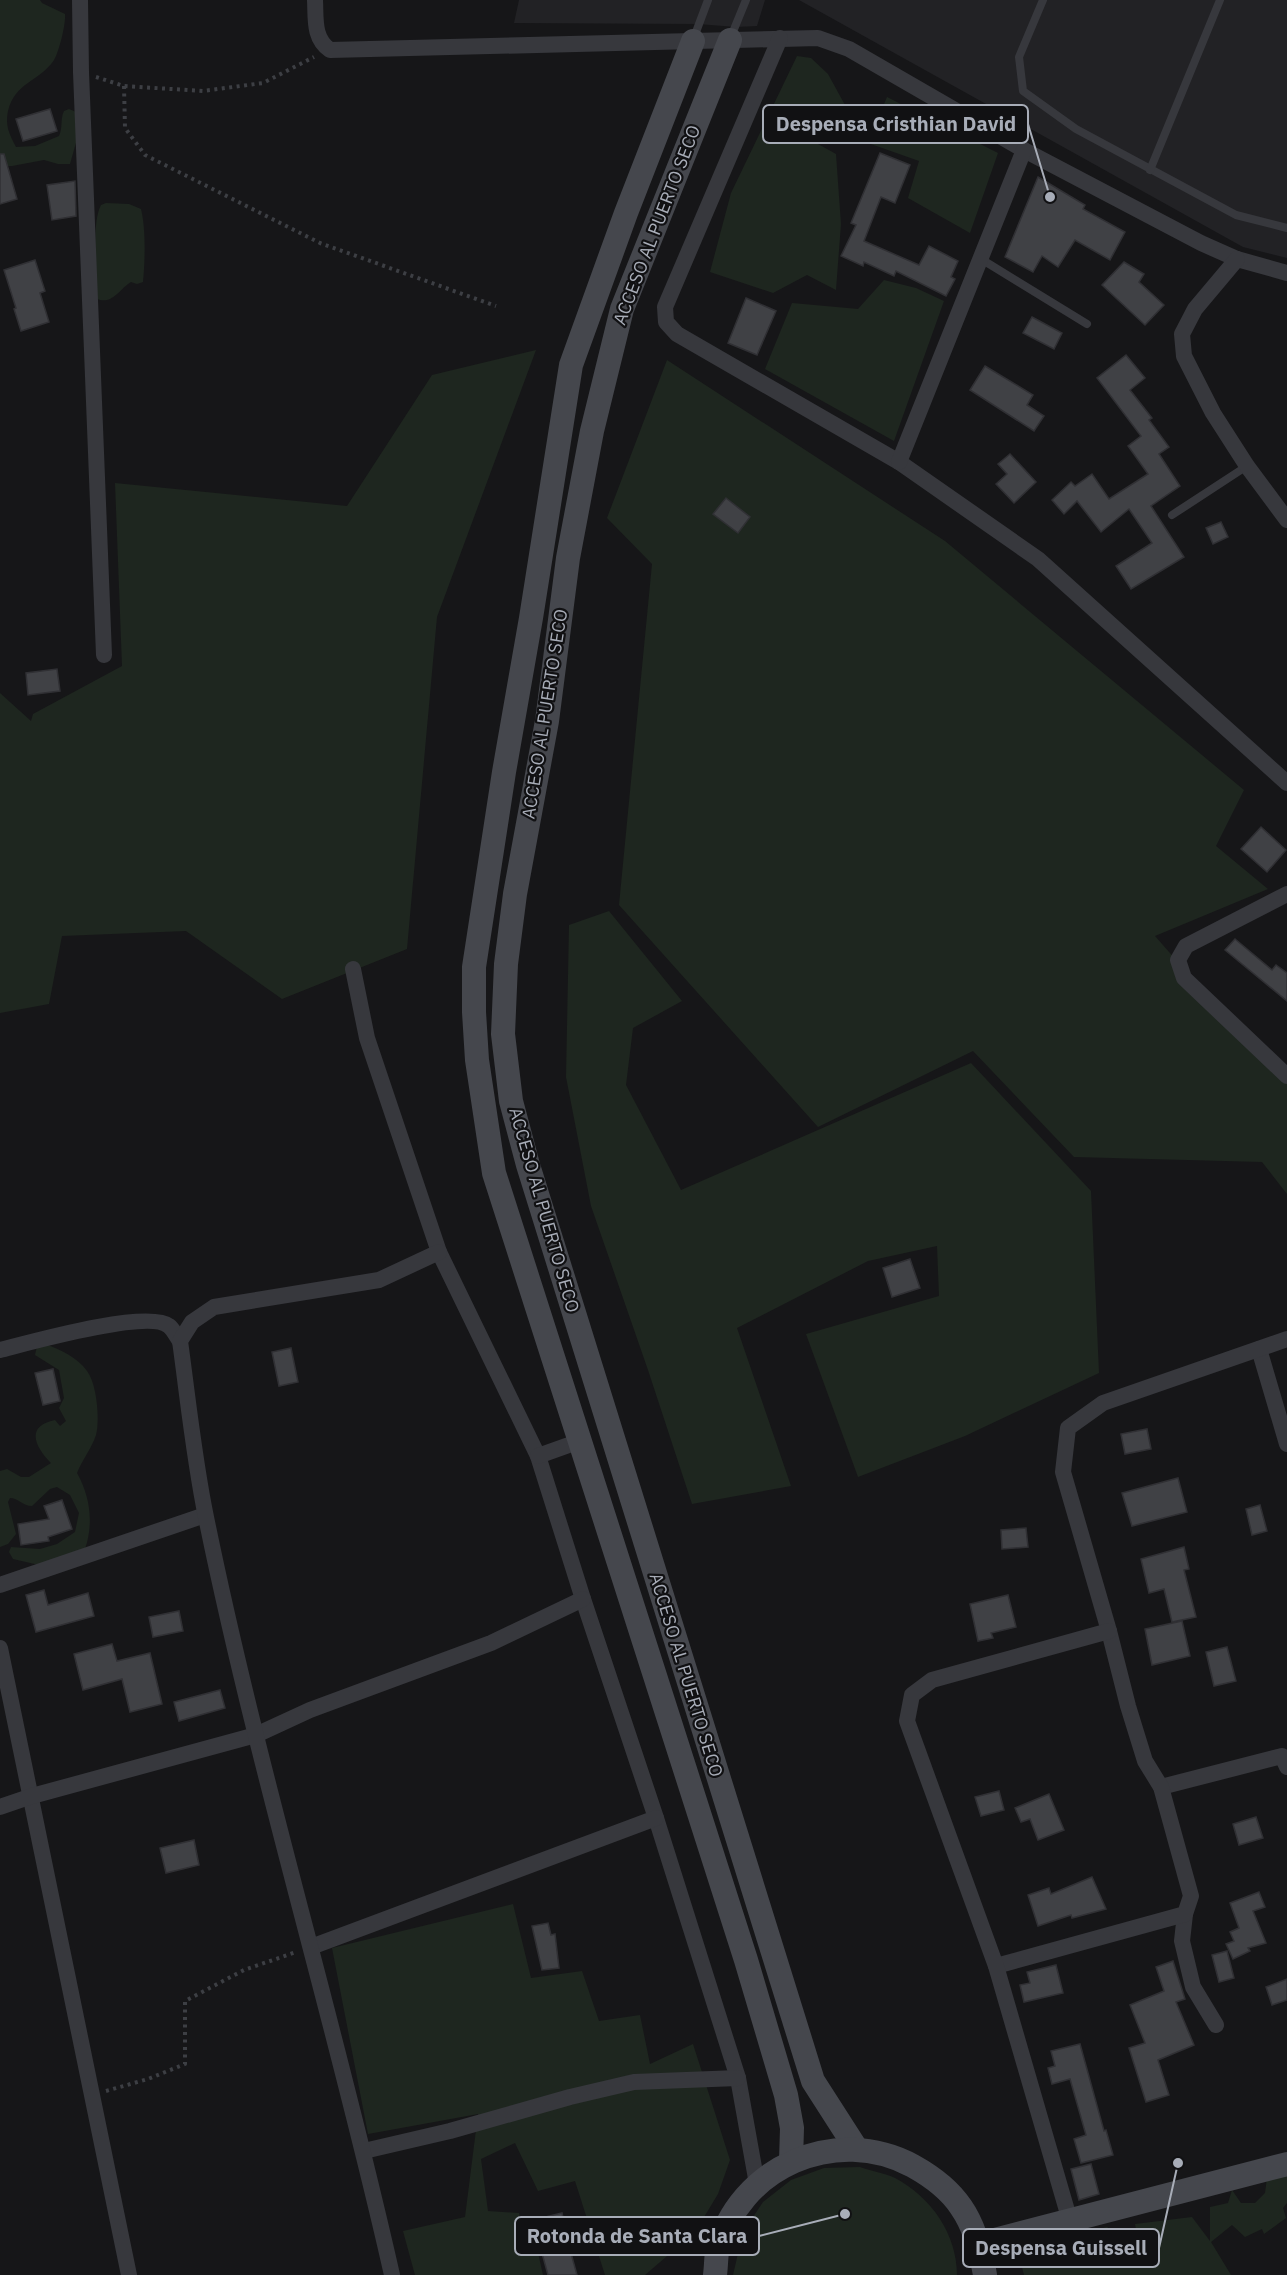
<svg xmlns="http://www.w3.org/2000/svg" width="1287" height="2275" font-family="'IBM Plex Sans',sans-serif">
<style>
.built{fill:#222225}
.green{fill:#1e261f}
.building{fill:#404145;stroke:#303034;stroke-width:1.5}
.lines{fill:none;stroke-linecap:round;stroke-linejoin:round}
.path{stroke:#3d3f44;stroke-width:4;stroke-dasharray:3 4.5;stroke-linecap:butt}
.service{stroke:#37383d;stroke-width:8}
.minor{stroke:#37383d;stroke-width:16}
.secondary{stroke:#45474d;stroke-width:24}
.labels{text-anchor:middle;stroke-width:4.5;stroke-linejoin:round;paint-order:stroke}
.street-label{font-size:18px;fill:#a8adb8;stroke:#111113}
.leader{fill:none;stroke:#a8adb8;stroke-width:2}
.callout-dot{fill:#a8adb8;stroke:#111113;stroke-width:2}
.callout{fill:#111113;stroke:#a8adb8;stroke-width:2}
.callout-label{font-size:20px;text-anchor:middle;font-weight:bold;fill:#a8adb8}
</style>
<rect width="100%" height="100%" fill="#161618"/>
<g class="built">
<polygon points="519,0 765,0 757,26 736,27 698,24 514,23"/>
<polygon points="799,0 1287,0 1287,258 1243,247"/>
</g>
<g class="green">
<path d="M 0,0 L 40,0 L 42,3 L 65,14 C 66,24 59,52 54,60 C 39,82 15,82 8,111 C 5,125 9,134 16,147 L 35,146 L 59,136 C 63,128 60,119 64,111 L 69,109 L 76,112 L 79,132 L 70,164 L 58,164 L 44,160 L 12,166 L 0,166 Z"/>
<polygon points="797,56 811,58 828,74 845,105 824,116 818,144 836,154 841,224 836,290 807,275 773,293 710,272 731,193"/>
<polygon points="887,97 998,153 970,233 908,198 919,161 868,143"/>
<path d="M 106,203 L 129,204 L 141,209 C 146,229 145,261 143,282 L 137,284 L 131,282 C 119,289 113,305 97,299 C 97,277 91,223 101,205 Z"/>
<polygon points="884,280 916,288 944,301 894,441 765,369 792,303 858,309"/>
<polygon points="536,350 437,617 407,949 282,999 186,931 62,936 49,1004 0,1013 0,693 31,721 33,714 122,666 115,483 347,506 432,375"/>
<polygon points="667,360 945,541 1244,790 1216,846 1268,889 1155,936 1240,1033 1287,1082 1287,1194 1262,1162 1074,1157 973,1051 818,1127 619,905 652,564 607,518"/>
<polygon points="609,911 682,1001 633,1028 626,1085 681,1190 971,1063 1091,1191 1099,1373 965,1436 858,1477 806,1334 939,1296 937,1246 868,1261 737,1328 791,1486 692,1504 648,1370 591,1206 566,1077 569,925"/>
<path d="M 45,1344 C 61,1350 77,1357 87,1371 C 97,1384 100,1420 96,1435 C 92,1448 82,1460 77,1473 C 90,1496 94,1523 85,1549 L 39,1565 L 13,1559 L 9,1552 L 11,1547 L 40,1549 L 57,1544 L 75,1532 L 79,1513 L 70,1495 L 57,1487 L 50,1489 L 32,1506 C 23,1506 18,1498 10,1498 L 8,1502 L 16,1534 L 8,1544 L 0,1547 L 0,1471 L 7,1469 L 21,1477 L 29,1477 L 51,1463 C 35,1447 25,1426 55,1420 L 60,1426 L 66,1421 L 59,1408 L 64,1398 L 59,1370 L 35,1355 L 37,1346 Z"/>
<polygon points="513,1904 531,1978 582,1971 599,2021 640,2015 650,2064 693,2044 730,2160 718,2194 695,2232 645,2275 605,2275 575,2181 538,2191 515,2143 481,2159 488,2211 519,2213 526,2249 537,2248 543,2275 415,2275 403,2231 465,2217 478,2114 368,2134 332,1948"/>
<path d="M 860,2167 C 871,2171 885,2173 895,2178 C 931,2197 957,2234 957,2275 L 733,2275 L 743,2232 L 763,2202 L 791,2180 L 824,2168 Z"/>
<polygon points="1268,2170 1287,2174 1287,2203 1283,2208 1286,2218 1264,2234 1262,2229 1245,2237 1232,2225 1211,2242 1231,2275 1024,2275 1018,2252 1031,2245 1049,2251 1061,2239 1107,2227 1123,2238 1130,2250 1139,2244 1135,2224 1192,2217 1210,2241 1210,2207 1228,2203 1232,2190 1241,2203 1255,2203 1265,2193"/>
</g>
<g class="building">
<polygon points="50,109 57,131 23,141 16,119"/>
<polygon points="880,153 910,165 895,203 881,197 864,241 919,265 929,246 958,261 951,277 955,279 946,296 896,271 894,276 864,262 863,266 841,256 856,225 851,223"/>
<polygon points="0,154 4,154 17,199 0,204"/>
<polygon points="1038,177 1085,205 1083,209 1125,232 1110,260 1075,240 1058,267 1042,256 1033,272 1005,257"/>
<polygon points="75,181 76,216 52,220 47,185"/>
<polygon points="35,260 45,291 40,293 49,322 21,331 14,309 16,308 4,270"/>
<polygon points="1124,262 1144,274 1139,282 1164,305 1145,325 1102,285"/>
<polygon points="746,298 776,311 757,355 728,343"/>
<polygon points="1032,317 1062,333 1054,349 1023,333"/>
<polygon points="1126,355 1145,378 1130,390 1152,418 1149,420 1169,447 1159,454 1180,486 1151,506 1184,557 1131,589 1116,566 1152,543 1129,509 1101,532 1077,501 1064,514 1052,500 1071,482 1075,486 1092,474 1109,499 1148,474 1128,446 1141,436 1097,378"/>
<polygon points="985,366 1033,395 1027,405 1044,416 1034,431 970,390"/>
<polygon points="1010,454 1036,482 1014,503 996,484 1007,474 998,464"/>
<polygon points="726,498 750,517 738,533 713,514"/>
<polygon points="1221,522 1228,537 1213,544 1206,528"/>
<polygon points="57,669 60,691 28,695 26,673"/>
<polygon points="1261,827 1286,850 1267,872 1241,849"/>
<polygon points="1235,939 1272,970 1276,965 1287,973 1287,1001 1225,950"/>
<polygon points="910,1259 920,1288 892,1297 883,1268"/>
<polygon points="291,1348 298,1382 279,1386 272,1352"/>
<polygon points="53,1369 60,1401 43,1405 35,1373"/>
<polygon points="1147,1429 1151,1449 1125,1454 1121,1434"/>
<polygon points="1178,1478 1187,1512 1132,1526 1122,1493"/>
<polygon points="62,1500 72,1529 48,1537 49,1541 21,1545 18,1524 49,1519 44,1506"/>
<polygon points="1260,1505 1267,1531 1252,1535 1246,1509"/>
<polygon points="1026,1528 1028,1547 1002,1549 1001,1530"/>
<polygon points="1184,1547 1189,1569 1184,1570 1196,1617 1172,1622 1164,1589 1149,1593 1141,1559"/>
<polygon points="44,1590 48,1605 88,1593 94,1616 36,1632 26,1595"/>
<polygon points="1008,1595 1016,1627 991,1633 993,1638 978,1641 970,1604"/>
<polygon points="179,1611 183,1631 153,1637 149,1617"/>
<polygon points="1182,1621 1190,1656 1152,1665 1145,1629"/>
<polygon points="112,1644 117,1661 150,1653 162,1704 130,1712 122,1679 83,1690 74,1654"/>
<polygon points="1227,1647 1236,1681 1214,1686 1206,1652"/>
<polygon points="220,1690 225,1708 179,1721 174,1702"/>
<polygon points="999,1791 1004,1810 981,1816 975,1797"/>
<polygon points="1049,1794 1064,1830 1038,1840 1030,1819 1021,1822 1015,1808"/>
<polygon points="1256,1817 1263,1838 1239,1845 1233,1824"/>
<polygon points="194,1840 199,1865 166,1873 160,1848"/>
<polygon points="1092,1877 1106,1909 1072,1918 1071,1915 1038,1926 1028,1895 1049,1888 1051,1894"/>
<polygon points="1259,1892 1265,1907 1253,1911 1266,1943 1248,1948 1250,1951 1233,1959 1226,1944 1234,1941 1230,1932 1239,1928 1230,1903"/>
<polygon points="548,1923 551,1935 555,1934 559,1968 542,1970 532,1926"/>
<polygon points="1227,1951 1234,1978 1219,1982 1212,1955"/>
<polygon points="1173,1961 1185,1999 1176,2002 1194,2045 1158,2060 1169,2095 1146,2102 1129,2048 1145,2043 1130,2005 1164,1991 1156,1967"/>
<polygon points="1056,1965 1063,1993 1024,2002 1020,1985 1030,1983 1027,1972"/>
<polygon points="1287,1979 1287,2000 1272,2005 1266,1987"/>
<polygon points="1080,2044 1104,2131 1106,2130 1113,2155 1081,2163 1074,2139 1086,2135 1070,2079 1052,2084 1048,2068 1055,2066 1051,2051"/>
<polygon points="1091,2164 1099,2194 1079,2200 1071,2169"/>
<polygon points="562,2213 569,2246 577,2275 548,2275 537,2235 533,2220"/>
</g>
<g class="lines">
<g class="path">
<polyline points="96,77 124,86 203,91 263,83 314,57"/>
<polyline points="124,86 125,128 145,155 320,243 496,306"/>
<polyline points="106,2091 148,2079 185,2064 185,2001 244,1970 296,1952"/>
</g>
<g class="service">
<polyline points="1043,0 1019,57 1023,91 1076,129 1236,215 1287,228"/>
<polyline points="730,39 746,0"/>
<polyline points="693,40 708,0"/>
<polyline points="1150,170 1220,0"/>
<polyline points="981,259 1087,324"/>
<polyline points="1172,515 1247,466"/>
</g>
<g class="minor">
<polyline points="80,0 81,72 104,655"/>
<path d="M 315,0 C 316,19 313,38 330,50 L 818,38 L 849,49 L 1024,150 L 1201,243 L 1237,259 L 1287,273"/>
<polyline points="780,38 665,307 666,322 677,334 899,462 1038,559 1287,783"/>
<polyline points="1237,259 1195,309 1182,334 1184,356 1213,413 1247,466 1287,520"/>
<polyline points="899,462 1024,150"/>
<polyline points="1287,894 1186,946 1178,960 1184,978 1287,1076"/>
<polyline points="353,969 367,1038 439,1252 538,1456 583,1599 656,1818 738,2078 757,2184"/>
<polyline points="1259,1349 1287,1444"/>
<path d="M 0,1350 C 28,1343 148,1309 169,1326 C 173,1329 177,1337 180,1341"/>
<polyline points="538,1456 580,1441"/>
<polyline points="0,1585 205,1515"/>
<polyline points="0,1648 129,2275"/>
<polyline points="1161,1787 1282,1756 1287,1767"/>
<polyline points="0,1807 32,1796 256,1735 310,1710 491,1643 583,1599"/>
<polyline points="1185,1914 1182,1941 1193,1987 1216,2025"/>
<polyline points="311,1947 656,1818"/>
<polyline points="996,1966 1185,1914 1191,1896 1161,1787 1145,1761 1128,1706 1109,1631 1063,1472 1068,1428 1103,1403 1287,1339"/>
<polyline points="364,2151 450,2131 570,2097 634,2082 738,2078"/>
<polyline points="1070,2221 996,1966 907,1721 912,1695 932,1680 1109,1631"/>
<path d="M 392,2275 C 335,2021 258,1772 206,1517 C 194,1459 188,1399 180,1341 L 192,1322 L 214,1307 L 379,1280 L 439,1252"/>
</g>
<g class="secondary">
<polyline points="730,40 622,309 592,431 568,558 547,721 515,894 506,964 503,1034 511,1101 528,1165 813,2081 856,2148"/>
<polyline points="693,41 626,213 571,365 531,618 504,772 474,967 474,1012 477,1060 494,1173 746,1960 786,2095 792,2128 791,2161"/>
<polyline points="979,2244 1287,2164"/>
<path d="M 715,2275 C 716,2268 716,2259 717,2252 C 738,2167 836,2124 913,2166 C 931,2176 949,2189 961,2207 C 975,2227 981,2251 985,2275"/>
</g>
</g>
<g class="labels">
<g class="street-label">
<text transform="translate(657 225) rotate(-69)" y="6">ACCESO AL PUERTO SECO</text>
<text transform="translate(545 714) rotate(-81)" y="6">ACCESO AL PUERTO SECO</text>
<text transform="translate(544 1210) rotate(74)" y="6">ACCESO AL PUERTO SECO</text>
<text transform="translate(686 1675) rotate(73)" y="6">ACCESO AL PUERTO SECO</text>
</g>
</g>
<path class="leader" d="M1050 197L1028 124M845 2214L759 2236M1178 2163L1159 2248"/>
<g class="callout-dot">
<circle cx="1050" cy="197" r="6"/>
<circle cx="845" cy="2214" r="6"/>
<circle cx="1178" cy="2163" r="6"/>
</g>
<g class="callout">
<rect x="763" y="105" width="265" height="38" rx="6"/>
<rect x="515" y="2217" width="244" height="38" rx="6"/>
<rect x="963" y="2229" width="196" height="38" rx="6"/>
</g>
<g class="callout-label">
<text x="896" y="131">Despensa Cristhian David</text>
<text x="637" y="2243">Rotonda de Santa Clara</text>
<text x="1061" y="2255">Despensa Guissell</text>
</g>
</svg>
